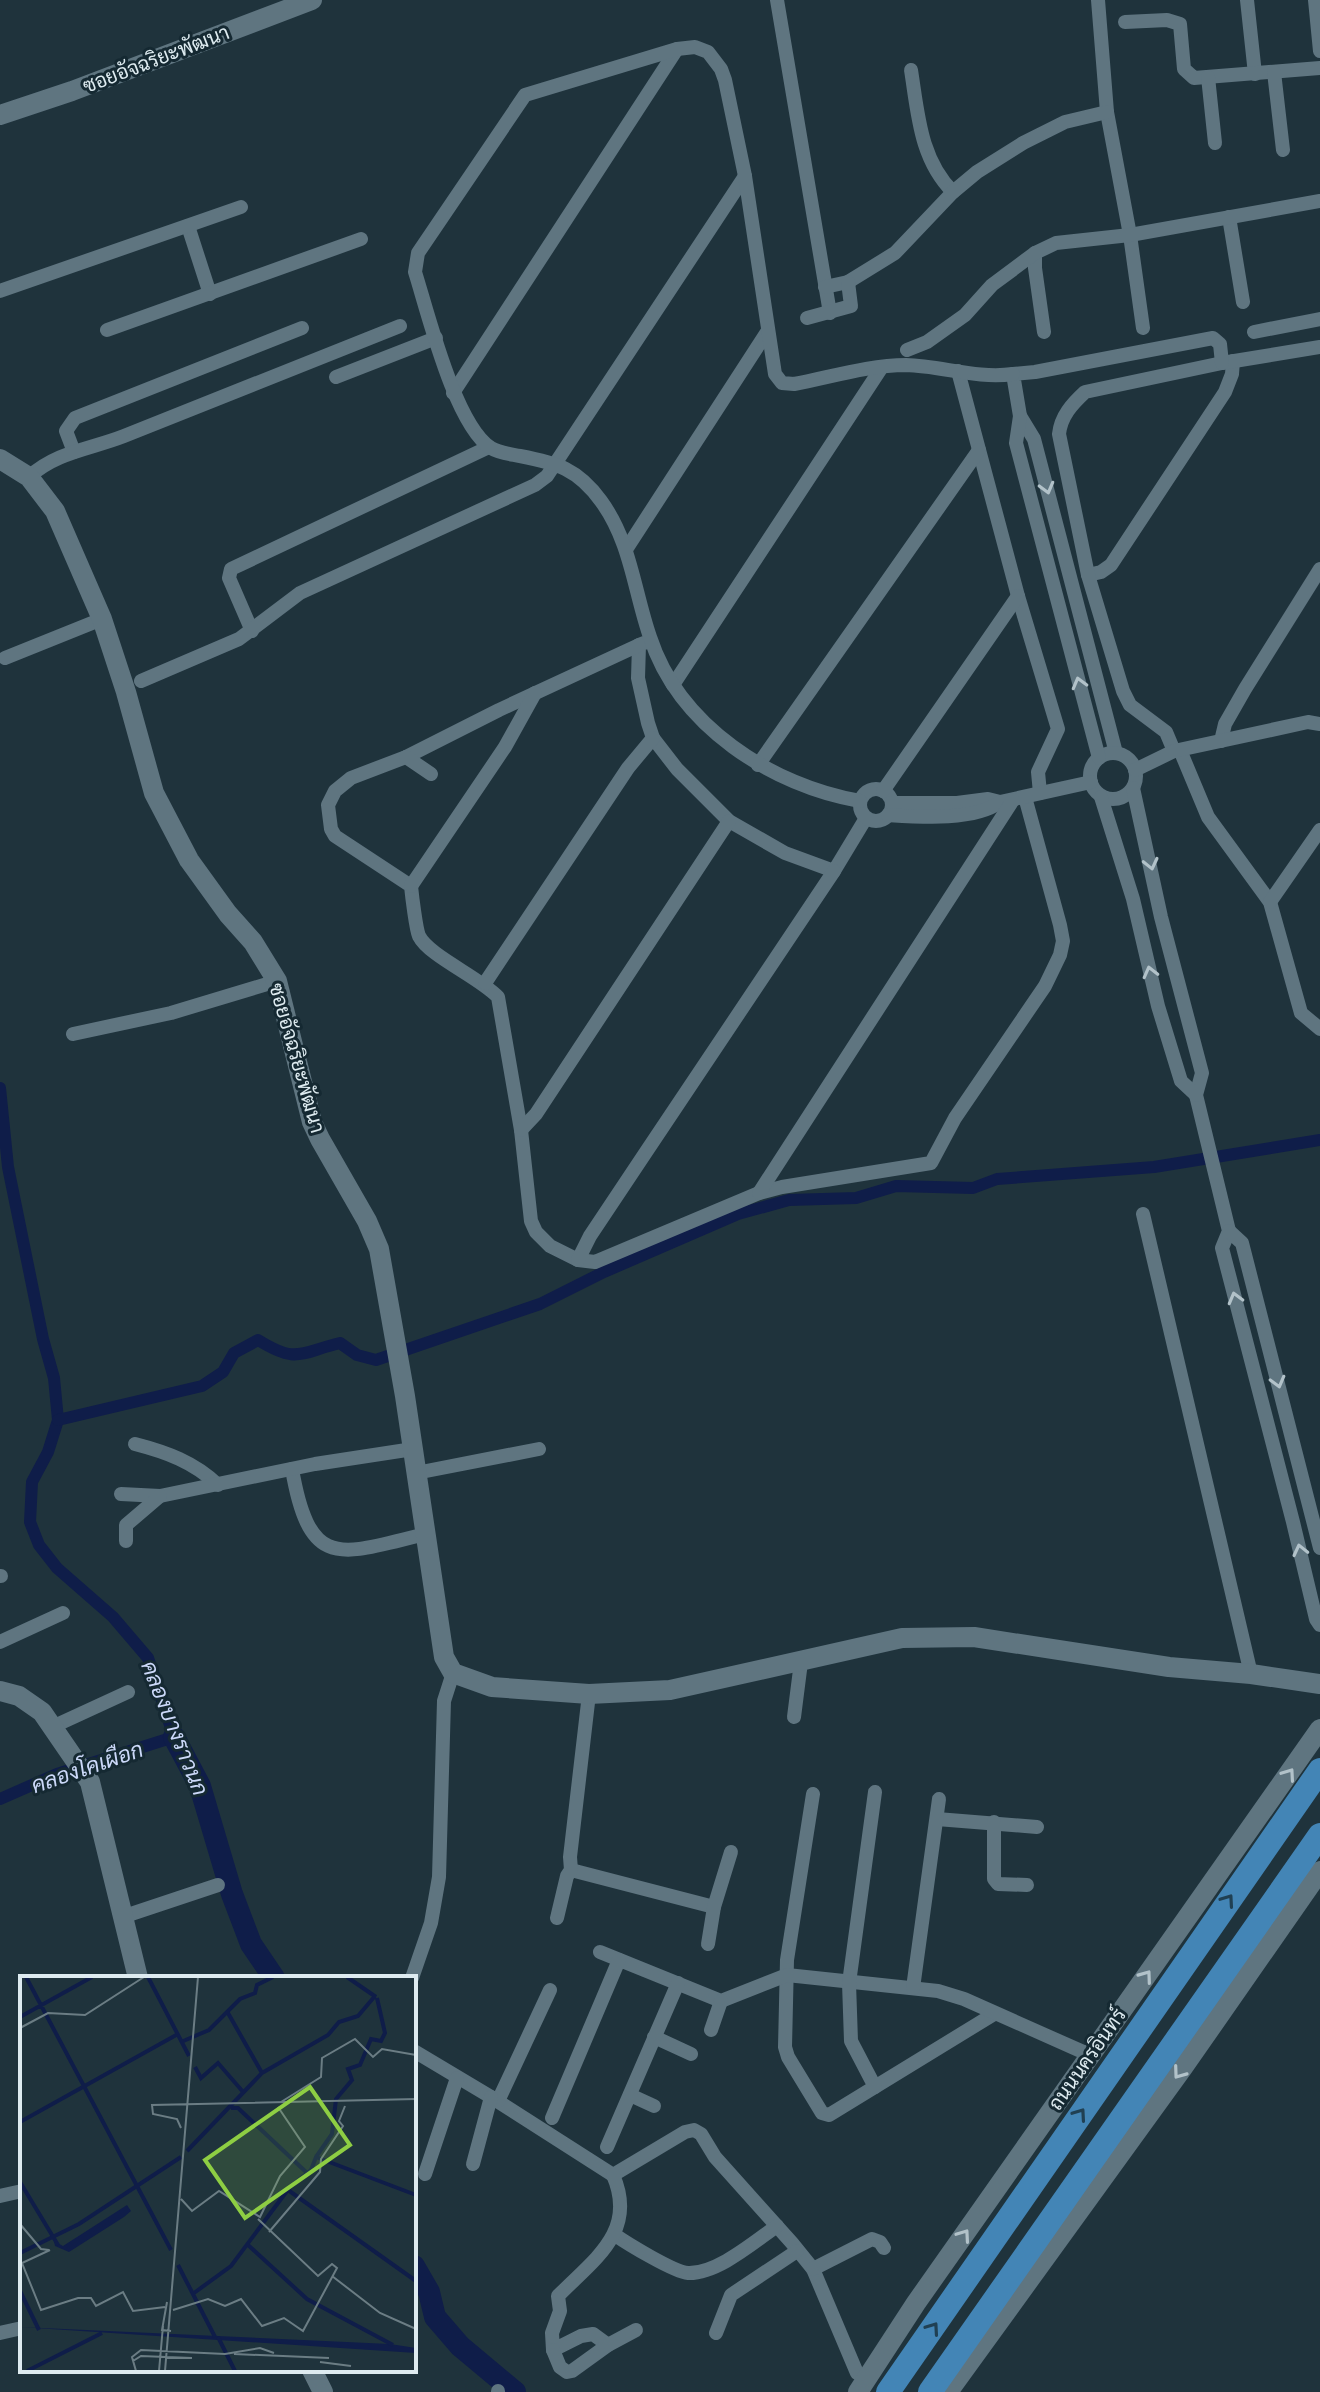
<svg xmlns="http://www.w3.org/2000/svg" width="1320" height="2392" font-family="'PT Sans Narrow',Sarabun,sans-serif">
<style>
.lines{fill:none;stroke-linecap:round;stroke-linejoin:round}
.canal{stroke:#0f1d49;stroke-width:12}
.river{stroke:#0f1d49;stroke-width:22}
.street{stroke:#5f7580;stroke-width:14}
.secondary{stroke:#5f7580;stroke-width:20}
.primary{stroke:#4385b6;stroke-width:24}
.oneway{stroke:#b2c2c9}
.oneway2{stroke:#204053}
.labels{text-anchor:middle;stroke-width:6;stroke-linejoin:round;paint-order:stroke}
.street-label{font-size:20px;fill:#deebf0;stroke:#152932}
.water-label{font-size:22px;font-style:italic;fill:#ccd9f9;stroke:#152932}
.inset-river{fill:none;stroke:#0f1d49;stroke-width:4}
.inset-road{fill:none;stroke:#6b7d84;stroke-width:2}
.view{fill:#8ece43;fill-opacity:0.15;stroke:#8ece43;stroke-width:4}
.inset-edge{fill:none;stroke:#deebf0;stroke-width:4}
</style>
<rect width="100%" height="100%" fill="#1f333c"/>
<g class="lines">
<g class="canal">
<polyline points="0,1088 8,1167 43,1339 54,1378 58,1420 48,1452 32,1482 30,1522 39,1545 57,1568 113,1617 148,1658 174,1737 57,1774 0,1799"/>
<path d="M 58,1420 L 202,1386 L 223,1372 L 234,1353 L 258,1340 C 297,1364 299,1353 340,1343 L 357,1355 L 376,1360 L 540,1304 L 604,1272 L 738,1214 L 789,1200 L 856,1198 L 896,1186 L 973,1188 L 997,1179 L 1154,1167 L 1320,1140"/>
</g>
<g class="river">
<polyline points="174,1737 200,1786 232,1894 251,1944 274,1978"/>
<polyline points="414,2266 429,2292 435,2317 460,2346 515,2392"/>
</g>
<g class="street">
<polyline points="777,0 830,313"/>
<polyline points="1098,0 1107,112 1130,235 1143,328"/>
<polyline points="1247,0 1255,74"/>
<polyline points="1315,0 1320,51"/>
<polyline points="1125,22 1167,20 1180,24 1184,69 1194,78 1320,68"/>
<path d="M 911,70 C 918,114 920,159 953,192"/>
<polyline points="1274,72 1283,150"/>
<polyline points="1208,77 1215,143"/>
<polyline points="1229,217 1243,302"/>
<polyline points="188,226 210,294"/>
<polyline points="1035,253 1035,268 1044,332"/>
<polyline points="825,287 848,282 895,253 953,192 977,172 1023,143 1065,122 1107,112"/>
<polyline points="0,291 241,207"/>
<polyline points="807,318 851,306 848,282"/>
<polyline points="107,330 361,239"/>
<polyline points="1254,332 1320,319"/>
<polyline points="907,350 927,342 965,315 992,285 1035,253 1056,243 1130,235 1320,201"/>
<polyline points="958,371 1018,596 1058,729 1038,772 1040,793"/>
<polyline points="336,377 436,338"/>
<polyline points="453,393 677,49"/>
<polyline points="1020,416 1034,439 1116,753"/>
<polyline points="74,452 66,431 75,418 302,328"/>
<path d="M 29,477 C 56,452 91,449 124,436 C 216,400 308,363 400,326"/>
<polyline points="627,548 767,332"/>
<polyline points="1088,575 1101,572 1111,565 1225,392 1232,374 1233,361"/>
<polyline points="252,631 229,578 231,569 489,447"/>
<polyline points="644,643 639,645 638,678 648,723 653,738 677,769 729,821 785,853 834,871 866,818"/>
<path d="M 639,645 L 499,710 L 406,757 L 351,778 L 335,791 L 328,805 L 331,829 L 335,836 L 411,886 C 412,896 416,929 419,936 C 429,956 479,977 498,997 L 521,1130 L 531,1221 L 536,1232 L 550,1246 L 578,1260 L 595,1262 L 759,1193 L 782,1187 L 931,1163 L 955,1118 L 1045,986 L 1060,955 L 1063,941 L 1060,925 L 1025,797"/>
<polyline points="5,658 102,619"/>
<polyline points="141,681 239,639 300,593 535,485 547,476 745,176"/>
<polyline points="673,685 882,367"/>
<polyline points="1221,741 1225,724 1245,689 1320,569"/>
<polyline points="1180,750 1208,817 1270,902 1301,1013 1320,1029"/>
<path d="M 1174,751 L 1166,732 L 1130,705 L 1123,691 L 1088,575 L 1059,434 C 1061,416 1072,404 1085,392 L 1222,363 L 1320,347"/>
<circle cx="1113" cy="776" r="23"/>
<polyline points="406,757 431,774"/>
<polyline points="1099,758 1016,443 1020,416 1013,374 1035,372 1213,338 1220,344 1222,363"/>
<polyline points="758,765 979,450"/>
<polyline points="1135,770 1174,751 1308,722 1320,724"/>
<polyline points="1133,788 1161,917 1202,1073 1196,1095 1229,1231 1222,1248 1293,1522 1316,1619 1320,1625"/>
<circle cx="876" cy="805" r="16"/>
<polyline points="883,791 1018,596"/>
<polyline points="1101,797 1133,899 1158,1006 1181,1081 1196,1095"/>
<path d="M 860,801 C 772,786 679,726 650,637 C 634,591 631,542 601,501 C 578,469 557,463 520,456 C 510,454 499,453 491,448 C 455,425 428,313 415,272 L 418,253 L 525,95 L 677,49 L 695,47 L 708,52 L 721,69 L 725,80 L 745,176 L 775,374 L 782,383 L 794,384 C 831,377 869,365 906,365 C 942,366 977,379 1013,374"/>
<polyline points="892,803 957,803 988,799 1000,802"/>
<path d="M 888,815 C 920,817 975,821 1000,802 L 1091,782"/>
<polyline points="411,886 505,747 535,693"/>
<polyline points="1270,902 1320,830"/>
<polyline points="485,983 628,768 653,738"/>
<polyline points="73,1034 171,1013 277,981"/>
<polyline points="521,1130 536,1114 729,821"/>
<polyline points="759,1193 1013,800"/>
<polyline points="1143,1214 1251,1674"/>
<polyline points="1229,1231 1242,1243 1320,1548"/>
<polyline points="578,1260 590,1236 644,1155 834,871"/>
<path d="M 135,1444 C 166,1452 194,1462 218,1485"/>
<path d="M 292,1469 C 310,1573 341,1554 426,1534"/>
<polyline points="416,1473 539,1449"/>
<polyline points="121,1494 160,1496 315,1464 413,1449"/>
<polyline points="126,1541 126,1525 160,1496"/>
<polyline points="0,1576 1,1576"/>
<polyline points="0,1642 63,1613"/>
<polyline points="794,1717 801,1662"/>
<polyline points="52,1727 128,1692"/>
<polyline points="813,1794 787,1960 785,2047 788,2057 822,2113 829,2115 994,2014"/>
<polyline points="937,1819 1037,1827"/>
<polyline points="994,1822 994,1879 998,1884 1027,1885"/>
<polyline points="571,1870 714,1907"/>
<polyline points="122,1917 218,1885"/>
<polyline points="557,1918 567,1876 571,1870 570,1857 589,1694"/>
<polyline points="708,1944 714,1907 731,1852"/>
<polyline points="600,1952 721,2001 787,1975 938,1991 964,1999 1090,2055"/>
<polyline points="412,1978 431,1923 439,1877 444,1701 453,1673"/>
<polyline points="913,1988 939,1799"/>
<polyline points="711,2030 721,2001"/>
<polyline points="654,2037 691,2054"/>
<polyline points="414,2051 491,2097 613,2175 685,2132 694,2130 701,2134 715,2157 792,2243 813,2269 857,2373"/>
<polyline points="875,2087 851,2041 849,1983 875,1792"/>
<polyline points="630,2095 654,2106"/>
<polyline points="498,2101 550,1990"/>
<polyline points="552,2118 619,1960"/>
<polyline points="607,2147 678,1983"/>
<polyline points="473,2164 491,2097"/>
<polyline points="425,2174 457,2078"/>
<polyline points="0,2196 22,2191"/>
<path d="M 615,2235 C 628,2244 674,2272 688,2273 C 717,2274 754,2242 777,2226"/>
<polyline points="813,2269 872,2239 880,2242 884,2248"/>
<polyline points="0,2333 22,2328"/>
<polyline points="716,2333 731,2295 797,2251"/>
<path d="M 608,2345 L 593,2334 L 581,2336 L 553,2350 L 552,2333 L 560,2311 L 558,2296 C 593,2260 638,2232 613,2175"/>
<polyline points="553,2350 560,2367 567,2372 572,2371 608,2345 636,2330"/>
<polyline points="498,2391 498,2392"/>
</g>
<g class="secondary">
<polyline points="0,115 72,91 312,0"/>
<polyline points="0,459 29,477 55,511 102,619 126,692 154,793 189,860 228,914 253,942 277,981 312,1122 320,1139 367,1221 379,1249 405,1396 444,1657 453,1673 492,1687 589,1694 670,1690 902,1638 974,1637 1169,1667 1251,1674 1320,1684"/>
<polyline points="0,1691 19,1696 42,1712 90,1782 138,1978"/>
<polyline points="312,2370 323,2392"/>
<polyline points="858,2392 916,2303 1320,1729"/>
<polyline points="948,2392 1182,2069 1320,1871"/>
</g>
<g class="primary">
<polyline points="888,2392 1320,1770"/>
<polyline points="930,2392 1320,1835"/>
</g>
</g>
<defs><path id="oneway-chevron" d="M-2-3.5L2.5 0L-2 3.5" fill="none" stroke-width="1.6" stroke-linecap="round" stroke-linejoin="round" transform="scale(2)"/></defs>
<g class="oneway">
<use href="#oneway-chevron" transform="translate(1047 488) rotate(75)"/>
<use href="#oneway-chevron" transform="translate(1079 683) rotate(-105)"/>
<use href="#oneway-chevron" transform="translate(1151 864) rotate(77)"/>
<use href="#oneway-chevron" transform="translate(1150 972) rotate(-104)"/>
<use href="#oneway-chevron" transform="translate(1235 1298) rotate(-105)"/>
<use href="#oneway-chevron" transform="translate(1278 1382) rotate(75)"/>
<use href="#oneway-chevron" transform="translate(1300 1550) rotate(-103)"/>
<use href="#oneway-chevron" transform="translate(1289 1774) rotate(-55)"/>
<use href="#oneway-chevron" transform="translate(1146 1976) rotate(-54)"/>
<use href="#oneway-chevron" transform="translate(1179 2073) rotate(126)"/>
<use href="#oneway-chevron" transform="translate(964 2235) rotate(-55)"/>
</g>
<g class="oneway2">
<use href="#oneway-chevron" transform="translate(1228 1900) rotate(-55)"/>
<use href="#oneway-chevron" transform="translate(1080 2114) rotate(-55)"/>
<use href="#oneway-chevron" transform="translate(933 2328) rotate(-55)"/>
</g>
<g class="labels">
<g class="street-label">
<text transform="translate(156 59) rotate(-21)" y="7">ซอยอัจฉริยะพัฒนา</text>
<text transform="translate(297 1058) rotate(74)" y="7">ซอยอัจฉริยะพัฒนา</text>
<text transform="translate(1087 2059) rotate(-55)" y="7">ถนนนครอินทร์</text>
</g>
<g class="water-label">
<text transform="translate(175 1728) rotate(68)" y="8">คลองบางราวนก</text>
<text transform="translate(87 1767) rotate(-19)" y="8">คลองโคเผือก</text>
</g>
</g>
<g transform="translate(20 1976)">
<rect width="396" height="396" fill="#1f333c"/>
<path d="M 107,229 L 111,235 L 104,241 L 49,276 L 35,270 L 34,265 L 43,270 ZM 0,351 L 370,368 L 396,372 L 396,377 Z" fill="#0f1d49"/>
<path class="inset-river" d="M 6,1 L 151,274M 128,1 L 169,80M 327,1 L 356,21M 0,41 L 72,1M 161,66 L 189,54 L 220,23 L 235,17 L 237,9 L 253,1M 175,91 L 181,102 L 198,87 L 224,117M 242,97 L 308,59 L 319,46 L 338,40 L 355,20M 211,132 L 218,132 L 286,196M 0,146 L 158,58M 167,175 L 242,97 L 208,37M 296,181 L 312,158 L 316,123 L 332,104 L 328,93 L 340,89 L 351,63 L 361,65 L 365,57 L 357,22M 0,206 L 38,269M 268,214 L 396,305M 228,269 L 287,323 L 373,369M 0,277 L 59,248 L 161,181M 158,289 L 195,361M 0,315 L 19,354M 174,317 L 211,290 L 270,211 L 291,194 L 296,181 L 396,219M 198,361 L 215,395M 7,395 L 82,357"/>
<path class="inset-road" d="M 0,52 L 28,37 L 65,39 L 124,1M 261,126 L 301,101 L 302,82 L 335,63 L 353,81 L 362,73 L 396,79M 161,152 L 157,143 L 133,138 L 132,129 L 396,123M 161,223 L 172,235 L 199,215 L 240,241 L 260,200 L 285,171 L 258,131M 0,248 L 21,273 L 29,274M 249,256 L 300,196 L 301,183 L 323,150 L 319,145 L 325,130M 30,274 L 2,287 L 21,334 L 58,322 L 71,322 L 76,330 L 103,316 L 113,335 L 145,331M 312,300 L 360,337 L 396,353M 147,326 L 142,354 L 151,355M 153,334 L 188,323 L 205,330 L 221,323 L 242,350 L 264,342 L 283,355 L 317,292 L 312,288 L 298,300 L 238,243M 214,378 L 309,382M 113,385 L 121,380 L 172,382M 300,386 L 331,390M 116,395 L 112,381 L 121,374 L 205,378 L 240,372 L 254,377M 139,395 L 143,350M 145,395 L 178,1"/>
<path class="view" d="M 290,111 L 330,169 L 225,242 L 185,184 Z"/>
<rect width="396" height="396" class="inset-edge"/>
</g>
</svg>
